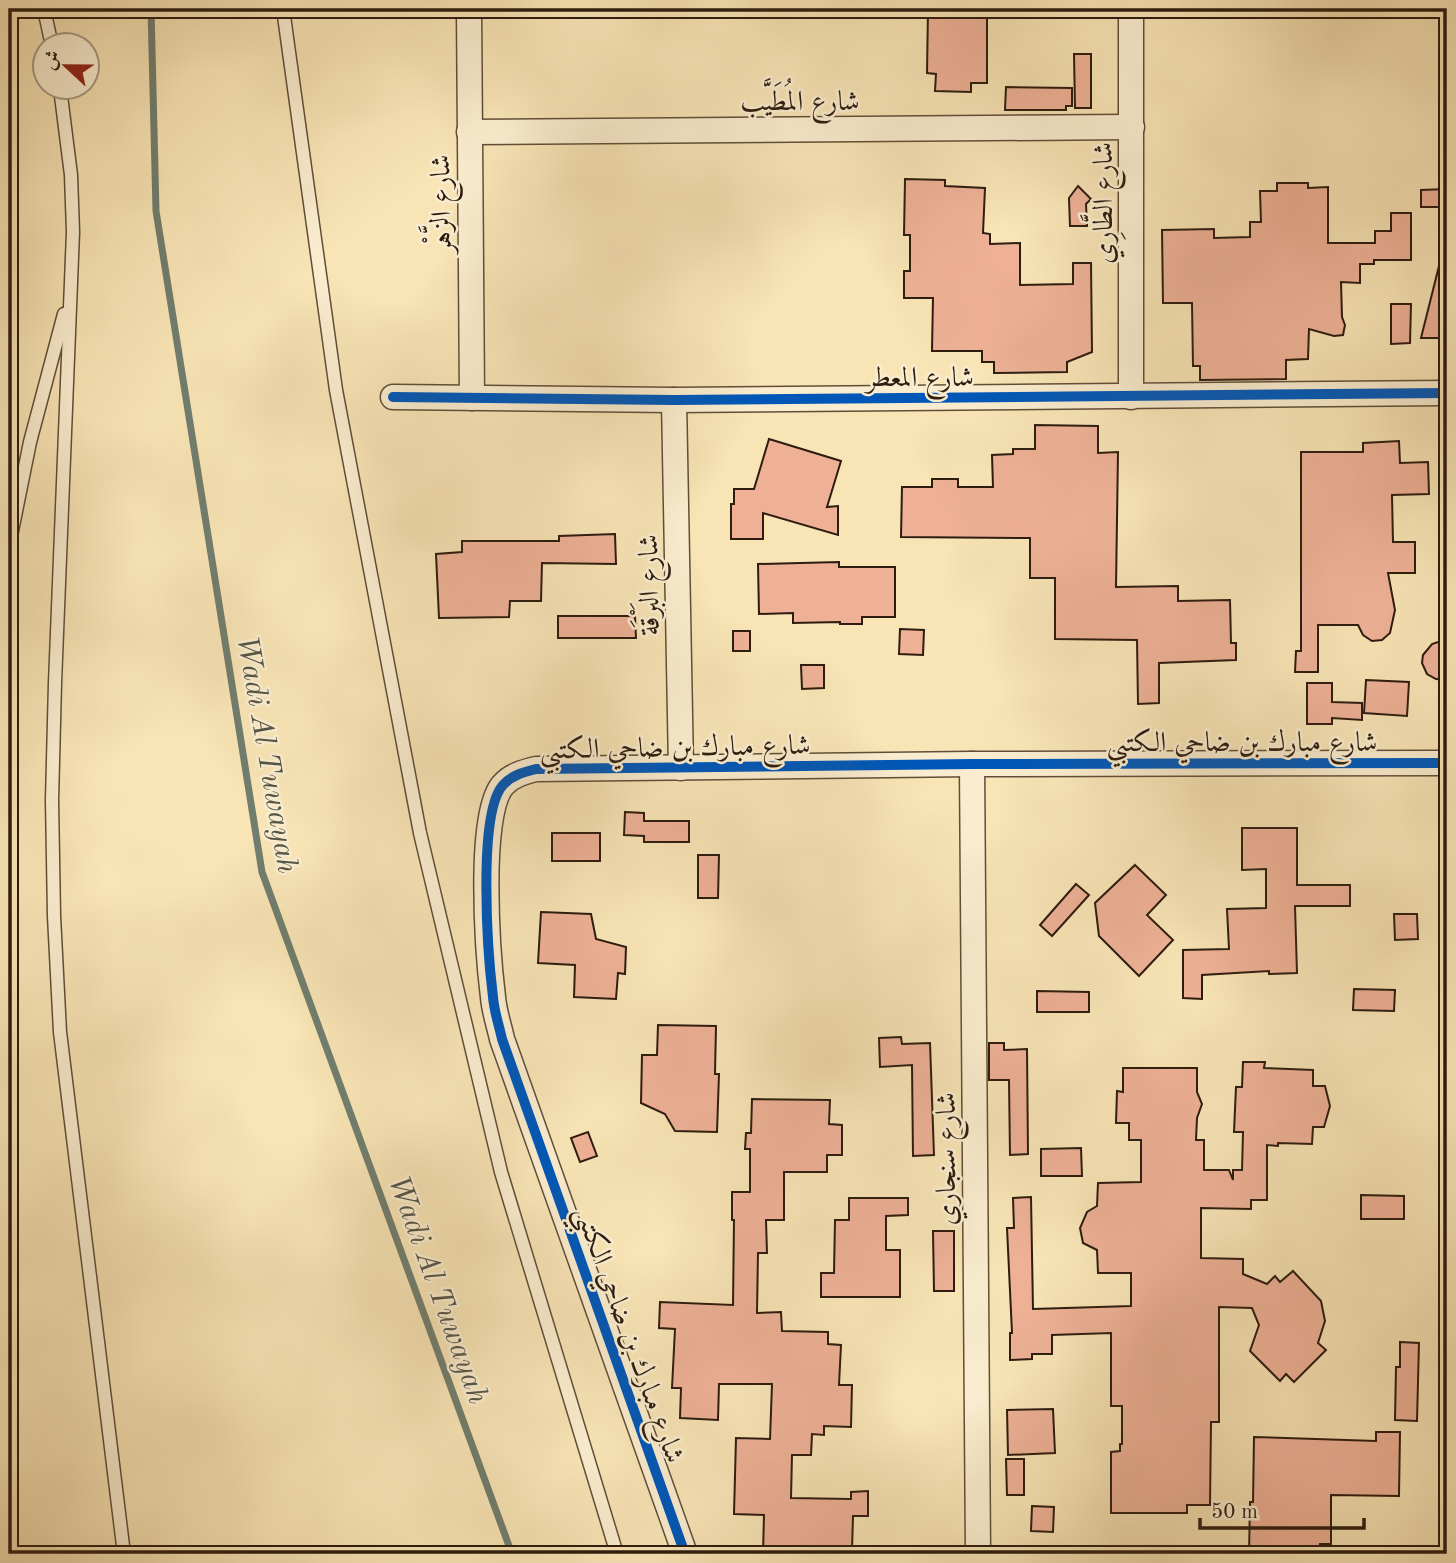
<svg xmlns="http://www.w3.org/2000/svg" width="1456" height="1563" font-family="'Old Standard TT',Amiri,serif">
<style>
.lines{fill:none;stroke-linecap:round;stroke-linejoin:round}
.stream{stroke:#707e6e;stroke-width:7}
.building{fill:#eeb196;stroke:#2d1c0f;stroke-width:2}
.lane-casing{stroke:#604e38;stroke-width:15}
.street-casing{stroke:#604e38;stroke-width:27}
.lane{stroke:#faedcf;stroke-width:12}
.street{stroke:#faedcf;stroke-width:24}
.cycleway-casing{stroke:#faedcf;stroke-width:15}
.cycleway{stroke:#0057b8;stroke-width:10}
.labels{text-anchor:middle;stroke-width:5;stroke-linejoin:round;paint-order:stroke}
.street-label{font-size:28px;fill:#2d1c0f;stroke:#faedcf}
.water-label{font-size:30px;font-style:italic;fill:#545546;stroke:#faedcf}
</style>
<rect width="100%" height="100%" fill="#f8e4b5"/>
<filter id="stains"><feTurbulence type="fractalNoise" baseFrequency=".00286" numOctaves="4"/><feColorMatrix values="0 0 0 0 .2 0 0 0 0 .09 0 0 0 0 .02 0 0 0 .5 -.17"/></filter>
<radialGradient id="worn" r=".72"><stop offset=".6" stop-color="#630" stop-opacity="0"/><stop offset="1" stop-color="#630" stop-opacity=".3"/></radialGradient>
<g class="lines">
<polyline class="stream" points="151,9 156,211 262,872 512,1554"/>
</g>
<g class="building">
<polygon points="928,9 987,9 987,83 971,83 971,92 935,91 936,74 927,73"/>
<polygon points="1074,54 1091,54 1091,108 1075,108"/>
<polygon points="1006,87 1072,88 1072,106 1066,106 1066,110 1005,110"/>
<polygon points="905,179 945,180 945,186 985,188 983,233 990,234 990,244 1020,243 1020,285 1073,284 1073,263 1091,263 1092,352 1067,362 1067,372 994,373 994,362 982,362 982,351 932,351 933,298 904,298 904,271 910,271 910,235 904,235"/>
<polygon points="1277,183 1308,183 1308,188 1328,187 1328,243 1375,243 1375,231 1391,231 1391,213 1411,213 1411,260 1374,260 1374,264 1360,264 1360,283 1341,282 1342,317 1345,325 1343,335 1334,336 1309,329 1308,359 1286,360 1286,379 1200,380 1200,366 1193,366 1192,303 1163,303 1162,230 1214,229 1214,238 1250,237 1250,222 1261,222 1260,191 1277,191"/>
<polygon points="1078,186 1091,199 1086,204 1087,226 1070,226 1069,198"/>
<polygon points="1447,189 1447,207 1421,207 1421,190"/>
<polygon points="1441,258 1447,259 1447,338 1421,338"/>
<polygon points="1391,304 1411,304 1410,343 1391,344"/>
<polygon points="1035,425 1098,426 1098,453 1118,452 1116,587 1178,586 1178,601 1230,600 1231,643 1236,643 1236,660 1159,663 1159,703 1138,704 1137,640 1055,639 1055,578 1030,578 1030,538 901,537 902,487 932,487 932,479 958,479 958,487 993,487 992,455 1013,454 1013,449 1035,449"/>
<polygon points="769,439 841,461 827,507 838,506 838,535 763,513 763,539 731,539 731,504 734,504 734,489 754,489"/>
<polygon points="1399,441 1400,463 1428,462 1429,494 1392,495 1393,542 1415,542 1415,573 1388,573 1395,610 1390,633 1382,640 1372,641 1363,635 1358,625 1318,625 1318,672 1295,672 1296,651 1301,651 1301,452 1363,452 1363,443"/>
<polygon points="615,534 616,564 542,563 541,601 510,601 509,617 439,618 436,554 462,552 462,541 559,541 559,536"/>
<polygon points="839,562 839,567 895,567 895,617 862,617 862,624 840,624 840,622 793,623 793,613 759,614 758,564"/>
<polygon points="558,616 635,616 636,638 558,638"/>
<polygon points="900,629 924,630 923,655 899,654"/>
<rect x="733" y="631" width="17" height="20"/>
<polygon points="1447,639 1447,680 1436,679 1427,674 1422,663 1423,655 1432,644"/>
<polygon points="801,665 824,665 824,688 802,689"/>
<polygon points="1366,680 1409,682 1407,716 1364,713"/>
<polygon points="1307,683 1332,683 1332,702 1362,703 1362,720 1332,718 1332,724 1307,724"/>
<polygon points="625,812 644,813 644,821 689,821 689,842 644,842 644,836 624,835"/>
<polygon points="1242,828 1297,828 1297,885 1350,885 1350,906 1295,906 1297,973 1269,974 1269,971 1202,975 1202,999 1183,998 1183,950 1229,949 1227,909 1266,908 1266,869 1242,870"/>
<rect x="552" y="833" width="48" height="28"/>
<polygon points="698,855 719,855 718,898 698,898"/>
<polygon points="1135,865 1166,895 1147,915 1173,940 1139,976 1099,936 1095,903"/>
<polygon points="1076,884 1089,895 1052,936 1040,925"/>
<polygon points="541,912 591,914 596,939 626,947 625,974 618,973 616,999 574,997 575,965 538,963"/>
<polygon points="1394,914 1417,914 1418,939 1395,940"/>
<polygon points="1354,989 1395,990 1394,1011 1353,1010"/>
<polygon points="1037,991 1089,992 1089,1012 1037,1012"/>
<polygon points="658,1025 716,1026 715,1074 719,1074 717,1132 675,1131 665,1114 641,1103 642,1055 657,1055"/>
<polygon points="901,1037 902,1044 930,1043 934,1155 913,1156 912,1065 880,1067 879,1038"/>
<polygon points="989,1043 1004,1043 1004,1050 1027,1049 1028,1154 1010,1155 1009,1080 989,1080"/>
<polygon points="1243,1062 1265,1062 1264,1068 1313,1070 1313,1086 1325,1086 1330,1106 1324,1127 1313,1127 1312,1144 1278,1143 1278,1146 1267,1145 1267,1200 1251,1200 1251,1209 1201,1208 1201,1258 1243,1259 1243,1274 1267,1284 1275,1276 1280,1282 1293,1271 1321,1301 1325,1321 1318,1343 1326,1350 1294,1382 1286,1374 1280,1381 1250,1351 1259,1325 1252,1308 1219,1307 1219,1422 1211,1422 1210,1505 1187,1505 1187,1513 1111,1513 1111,1452 1120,1451 1120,1444 1122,1444 1122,1406 1111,1406 1111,1333 1052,1335 1052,1354 1032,1354 1032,1359 1010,1360 1010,1333 1012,1333 1007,1228 1014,1228 1013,1198 1031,1197 1033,1309 1131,1306 1131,1273 1098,1273 1097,1250 1083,1243 1080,1228 1087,1212 1097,1206 1098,1183 1141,1182 1141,1140 1129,1140 1129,1123 1116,1123 1117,1091 1123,1092 1123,1068 1197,1068 1197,1092 1202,1104 1197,1118 1196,1140 1204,1140 1204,1170 1229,1170 1233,1180 1233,1170 1242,1170 1243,1132 1234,1132 1236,1087 1242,1087"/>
<polygon points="752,1099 830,1100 829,1124 842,1125 842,1155 827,1155 827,1172 784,1172 784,1220 766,1220 767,1253 758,1253 757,1313 781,1312 782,1331 828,1332 828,1344 841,1345 839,1385 852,1385 851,1427 824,1426 824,1435 812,1434 811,1455 792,1455 791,1498 851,1499 851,1492 868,1491 868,1516 853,1516 852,1550 841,1550 841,1554 763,1554 764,1515 734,1514 736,1438 770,1439 772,1384 719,1384 718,1420 680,1418 681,1388 672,1388 675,1329 659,1328 660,1302 733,1305 734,1220 732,1220 732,1192 750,1192 750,1149 745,1149 746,1133 751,1133"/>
<polygon points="588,1132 597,1156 580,1162 571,1138"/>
<polygon points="1081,1148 1082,1176 1041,1176 1041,1149"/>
<polygon points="1361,1195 1404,1196 1404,1219 1361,1219"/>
<polygon points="849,1198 908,1198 908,1215 886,1216 886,1250 900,1250 900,1297 821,1297 821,1273 834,1273 835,1220 849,1220"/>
<polygon points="933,1231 954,1231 954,1291 934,1291"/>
<polygon points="1400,1342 1419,1343 1417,1421 1395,1420 1396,1367 1400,1367"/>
<polygon points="1053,1409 1055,1453 1008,1455 1007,1410"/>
<polygon points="1376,1432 1400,1432 1399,1496 1331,1495 1331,1544 1320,1544 1319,1554 1249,1554 1250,1502 1253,1502 1254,1437 1376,1441"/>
<polygon points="1006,1459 1024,1459 1024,1495 1007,1495"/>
<polygon points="1032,1506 1054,1507 1053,1532 1031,1531"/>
</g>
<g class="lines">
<defs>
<g id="lane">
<polyline points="44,9 52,46"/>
<polyline points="283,9 336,390 420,833 501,1172 617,1554"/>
<polyline points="60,88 71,175 73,232 55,683 52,800 54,916 60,1032 124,1554"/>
<polyline points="9,546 30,442 64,314"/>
</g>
<g id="street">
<polyline points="469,9 472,398"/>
<polyline points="1131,9 1131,397"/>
<polyline points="469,132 1132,127"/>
<polyline points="393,397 674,400 1447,393"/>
<polyline points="674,400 681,768"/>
<polyline points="972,764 978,1554"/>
<path d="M 685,1554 L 502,1039 C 499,1025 494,1011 493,997 C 488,957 477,814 503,785 C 512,775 524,772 536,769 L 972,764 L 1447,763"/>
</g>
</defs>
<use href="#lane" class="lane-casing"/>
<use href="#street" class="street-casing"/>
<use href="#lane" class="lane"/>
<use href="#street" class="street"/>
<defs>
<g id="cycleway">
<polyline points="393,397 674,400 1447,393"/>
<path d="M 685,1554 L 502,1039 C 499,1025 494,1011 493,997 C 488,957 477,814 503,785 C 512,775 524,772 536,769 L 972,764 L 1447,763"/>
</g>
</defs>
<use href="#cycleway" class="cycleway-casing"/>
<use href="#cycleway" class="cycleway"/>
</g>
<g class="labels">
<g class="street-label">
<text x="800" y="110">شارع المُطَيَّب</text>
<text transform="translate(1102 203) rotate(-90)" y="10">شارع الطَّارِي</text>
<text transform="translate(440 204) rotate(-91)" y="10">شارع الزَّهْر</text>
<text x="920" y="386">شارع المعطر</text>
<text transform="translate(648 585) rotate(-91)" y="10">شارع البَرْقَة</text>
<text x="1242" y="751">شارع مبارك بن ضاحي الكتبي</text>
<text transform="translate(675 746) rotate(-1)" y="10">شارع مبارك بن ضاحي الكتبي</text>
<text transform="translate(945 1159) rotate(-90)" y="10">شارع سنجاري</text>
<text transform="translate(631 1334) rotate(70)" y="10">شارع مبارك بن ضاحي الكتبي</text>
</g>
<g class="water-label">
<text transform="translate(268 754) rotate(80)" y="10">Wadi Al Tuwayah</text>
<text transform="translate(439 1289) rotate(70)" y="10">Wadi Al Tuwayah</text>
</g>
</g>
<rect width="1456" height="1563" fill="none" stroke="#f8e4b5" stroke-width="35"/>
<rect x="10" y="10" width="1435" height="1542" fill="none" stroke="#2d1c0f" stroke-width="3.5"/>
<rect x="18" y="18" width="1421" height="1528" fill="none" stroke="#2d1c0f" stroke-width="2"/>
<g transform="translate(66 66) rotate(292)"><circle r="33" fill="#faedcf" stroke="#a89982" stroke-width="2"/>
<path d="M0-5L12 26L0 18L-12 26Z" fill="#8f2418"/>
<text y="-10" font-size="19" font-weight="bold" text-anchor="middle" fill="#2d1c0f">ش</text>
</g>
<path d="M1200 1518v10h164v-10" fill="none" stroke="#2d1c0f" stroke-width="3.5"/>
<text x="1211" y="1518" font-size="21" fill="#2d1c0f" stroke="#faedcf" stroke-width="5" paint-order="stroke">50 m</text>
<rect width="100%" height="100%" filter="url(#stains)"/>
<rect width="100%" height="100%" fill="url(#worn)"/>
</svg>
